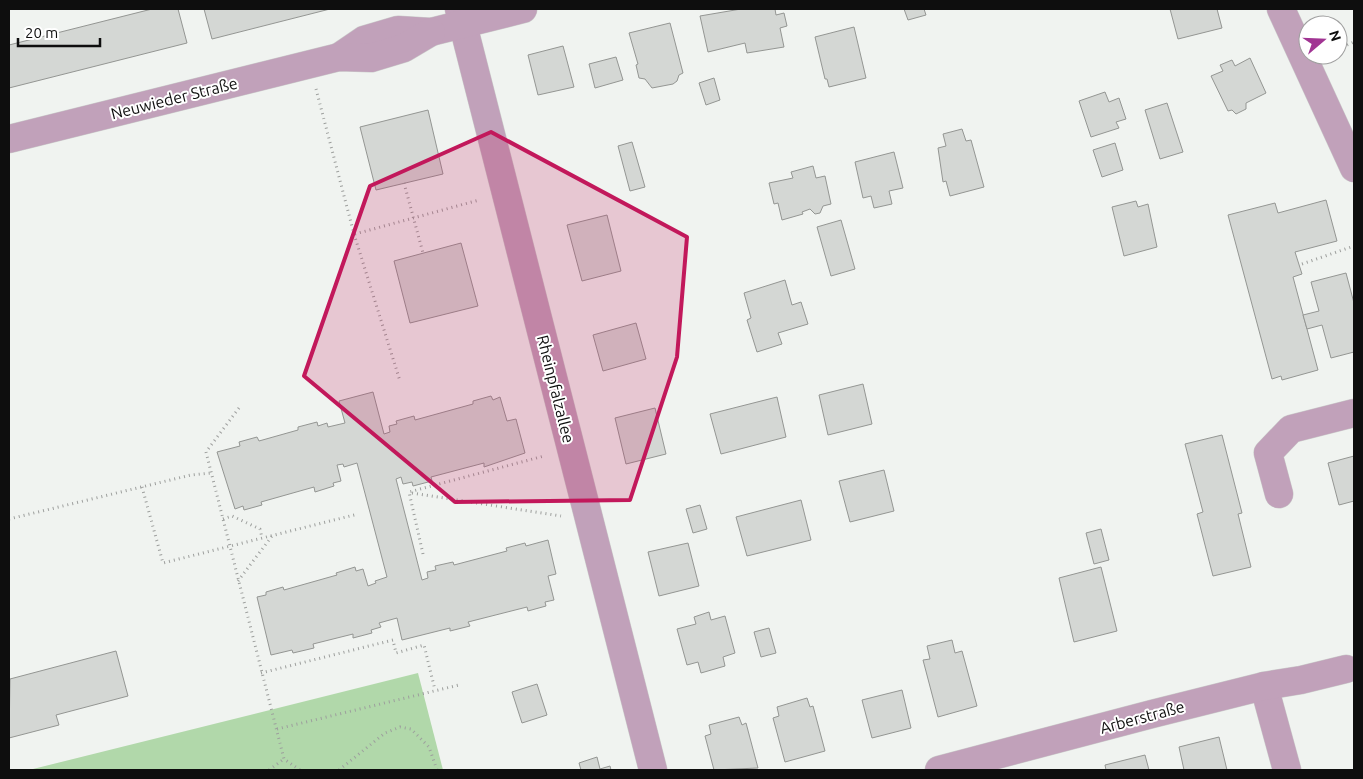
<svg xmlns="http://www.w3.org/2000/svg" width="1363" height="779" font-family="Ubuntu,sans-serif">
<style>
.green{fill:#b1d8aa}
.building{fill:#d4d7d4;stroke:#949693}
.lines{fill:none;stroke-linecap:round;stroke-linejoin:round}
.minor-casing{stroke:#cccecc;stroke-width:29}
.path{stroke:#9d9f9d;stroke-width:3;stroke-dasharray:1 4;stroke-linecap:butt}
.minor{stroke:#c1a1ba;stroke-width:28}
.marked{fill:#c2185b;fill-opacity:0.2;stroke:#c2185b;stroke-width:4;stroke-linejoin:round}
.labels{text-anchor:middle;stroke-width:4;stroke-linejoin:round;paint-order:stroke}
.street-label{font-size:16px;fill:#0e0e0e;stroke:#fff}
</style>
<rect width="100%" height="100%" fill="#f0f3f0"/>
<polygon class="green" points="418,673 443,770 29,770"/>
<g class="building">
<polygon points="152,9 178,9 187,43 9,88 9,45"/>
<polygon points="204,9 330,9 212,39"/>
<polygon points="741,9 775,9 776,15 784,13 787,26 780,28 784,47 747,53 745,43 708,52 700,16"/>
<polygon points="904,9 924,9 926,15 908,20"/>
<polygon points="1170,9 1217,9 1222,28 1178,39"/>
<polygon points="670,23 683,73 679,75 677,81 673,84 652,88 645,79 639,78 636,65 638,64 629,33"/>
<polygon points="854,27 866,78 829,87 827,79 825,79 815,37"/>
<polygon points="563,46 574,87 538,95 528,55"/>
<polygon points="616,57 623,80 595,88 589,64"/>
<polygon points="1250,58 1266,93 1246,103 1246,109 1236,114 1232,110 1228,111 1211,76 1223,71 1220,65 1232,60 1235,66"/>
<polygon points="714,78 720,100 706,105 699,83"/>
<polygon points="1105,92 1109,102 1119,98 1126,119 1116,122 1119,128 1091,137 1079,101"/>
<polygon points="1167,103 1183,152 1160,159 1145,110"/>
<polygon points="428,110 443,174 376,190 360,127"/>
<polygon points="962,129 966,141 971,140 984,187 950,196 946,181 943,182 938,148 946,146 943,134"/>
<polygon points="632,142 645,187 630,191 618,146"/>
<polygon points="1115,143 1123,170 1102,177 1093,150"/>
<polygon points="894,152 903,188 889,191 892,204 874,208 871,196 863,198 855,162"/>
<polygon points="813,166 816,178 825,176 831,204 823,206 820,213 815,214 810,209 802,212 803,214 782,220 778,203 774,204 769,183 793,178 791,172"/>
<polygon points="1326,200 1337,241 1295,252 1302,274 1293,277 1318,370 1282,380 1281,376 1272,379 1228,215 1275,203 1278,213"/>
<polygon points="1136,201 1138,207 1148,204 1157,247 1124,256 1112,207"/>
<polygon points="607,215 621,271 582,281 567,225"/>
<polygon points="841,220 855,269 831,276 817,227"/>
<polygon points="461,243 478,306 410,323 394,261"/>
<polygon points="1346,273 1354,303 1354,352 1331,358 1322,325 1307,329 1303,315 1319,311 1311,282"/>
<polygon points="785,280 792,305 801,302 808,324 778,333 782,344 757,352 747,320 751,318 744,293"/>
<polygon points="636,323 646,359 603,371 593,335"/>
<polygon points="863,384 872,424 828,435 819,395"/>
<polygon points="373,392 384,434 390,432 389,426 397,424 396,421 414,416 415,420 473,404 473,401 491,396 493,400 500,397 507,421 516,419 525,453 484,467 484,463 431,477 432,481 413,486 412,482 403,484 401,477 396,479 422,580 428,578 427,572 436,570 435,566 453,562 454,565 507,551 506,548 525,543 526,546 548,540 556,574 548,576 554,600 545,602 546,606 528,611 527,607 468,622 470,626 450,631 450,628 402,640 397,618 379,623 381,627 371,630 372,633 353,638 353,634 313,644 314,648 293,653 292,650 271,655 257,597 266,595 266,592 283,587 284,590 337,575 336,573 355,567 356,571 363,569 368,586 376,583 375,581 387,577 357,463 344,467 343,464 337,465 341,481 333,483 334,486 315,492 314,487 261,502 262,505 244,510 243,506 235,509 217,452 240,446 239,442 257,437 259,441 298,430 298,427 317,422 318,426 327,423 328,427 345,423 339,401"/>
<polygon points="777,397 786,437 721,454 710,414"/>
<polygon points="655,408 666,454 626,464 615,418"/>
<polygon points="1222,435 1242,513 1238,514 1251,567 1213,576 1197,514 1203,512 1185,444"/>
<polygon points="1354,456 1354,501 1339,505 1328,463"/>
<polygon points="884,470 894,511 850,522 839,481"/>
<polygon points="801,500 811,540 747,556 736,517"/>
<polygon points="700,505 707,529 693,533 686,509"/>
<polygon points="1101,529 1109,560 1094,564 1086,533"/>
<polygon points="688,543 699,586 659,596 648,552"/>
<polygon points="1101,567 1117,631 1074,642 1059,578"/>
<polygon points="709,612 711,620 725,616 735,653 723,657 725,666 701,673 698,662 687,665 677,629 696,624 694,617"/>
<polygon points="769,628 776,653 761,657 754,632"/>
<polygon points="952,640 955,653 962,651 977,706 938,717 923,660 930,659 927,646"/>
<polygon points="116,651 128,696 56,715 59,725 9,738 10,679"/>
<polygon points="537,684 547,715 522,723 512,692"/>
<polygon points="902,690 911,728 872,738 862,700"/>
<polygon points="807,698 810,707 813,706 825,751 785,762 773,718 779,716 777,707"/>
<polygon points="739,717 742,725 746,723 758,768 714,770 705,736 711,734 709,725"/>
<polygon points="1219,737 1227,770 1184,770 1179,747"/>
<polygon points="1145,755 1149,770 1106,770 1105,765"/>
<polygon points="597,757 600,769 610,766 611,770 581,770 579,763"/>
</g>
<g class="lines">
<defs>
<g id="minor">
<polyline points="459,9 653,770"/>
<polyline points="1281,9 1354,168"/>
<polyline points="339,57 364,40 398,30 431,32 523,9"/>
<polyline points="9,139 339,57 371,58 404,48 431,32"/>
<polyline points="1279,494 1268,453 1291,429 1354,413"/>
<polyline points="1264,686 1287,770"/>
<polyline points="939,770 1152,714 1264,686 1301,680 1346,669"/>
</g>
</defs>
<use href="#minor" class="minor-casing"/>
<g class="path">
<polyline points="1338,49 1354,42"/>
<polyline points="316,89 354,234 400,381"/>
<polyline points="404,183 423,253"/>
<polyline points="355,234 479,200"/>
<polyline points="1302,264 1354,246"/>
<polyline points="239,408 206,452 284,759 300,770"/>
<polyline points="142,487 163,563 358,514"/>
<polyline points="412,493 561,516"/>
<polyline points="9,519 191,475 211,473"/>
<polyline points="223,519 232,516 260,529 262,538"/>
<polyline points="423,554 409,492 544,456"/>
<polyline points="238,581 272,536"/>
<polyline points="261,673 393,640 396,653 424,645 435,690"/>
<polyline points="277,729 459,685"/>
<polyline points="269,770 284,759"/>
<polyline points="339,770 385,733 400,727 411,729 429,747 437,770"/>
</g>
<use href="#minor" class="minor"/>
</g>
<path class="marked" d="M 491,132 L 687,237 L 677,357 L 630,500 L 455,502 L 304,376 L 370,186 Z"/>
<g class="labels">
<g class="street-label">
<text transform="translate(174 98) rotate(-14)" y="6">Neuwieder Straße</text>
<text transform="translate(556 389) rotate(76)" y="6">Rheinpfalzallee</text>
<text transform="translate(1142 717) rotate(-15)" y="6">Arberstraße</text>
</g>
</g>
<rect width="1363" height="779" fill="none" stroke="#0e0e0e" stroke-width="20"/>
<g transform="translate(1323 40) rotate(71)"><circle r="24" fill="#ffffff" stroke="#9f9f9f"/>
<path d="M0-4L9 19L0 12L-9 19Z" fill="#a13493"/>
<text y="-8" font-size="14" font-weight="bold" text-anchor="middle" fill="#0e0e0e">N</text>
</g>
<path d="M18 38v8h82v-8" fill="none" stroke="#0e0e0e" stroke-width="2.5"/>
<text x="25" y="38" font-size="15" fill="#0e0e0e" stroke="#ffffff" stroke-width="4" paint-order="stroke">20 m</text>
</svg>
